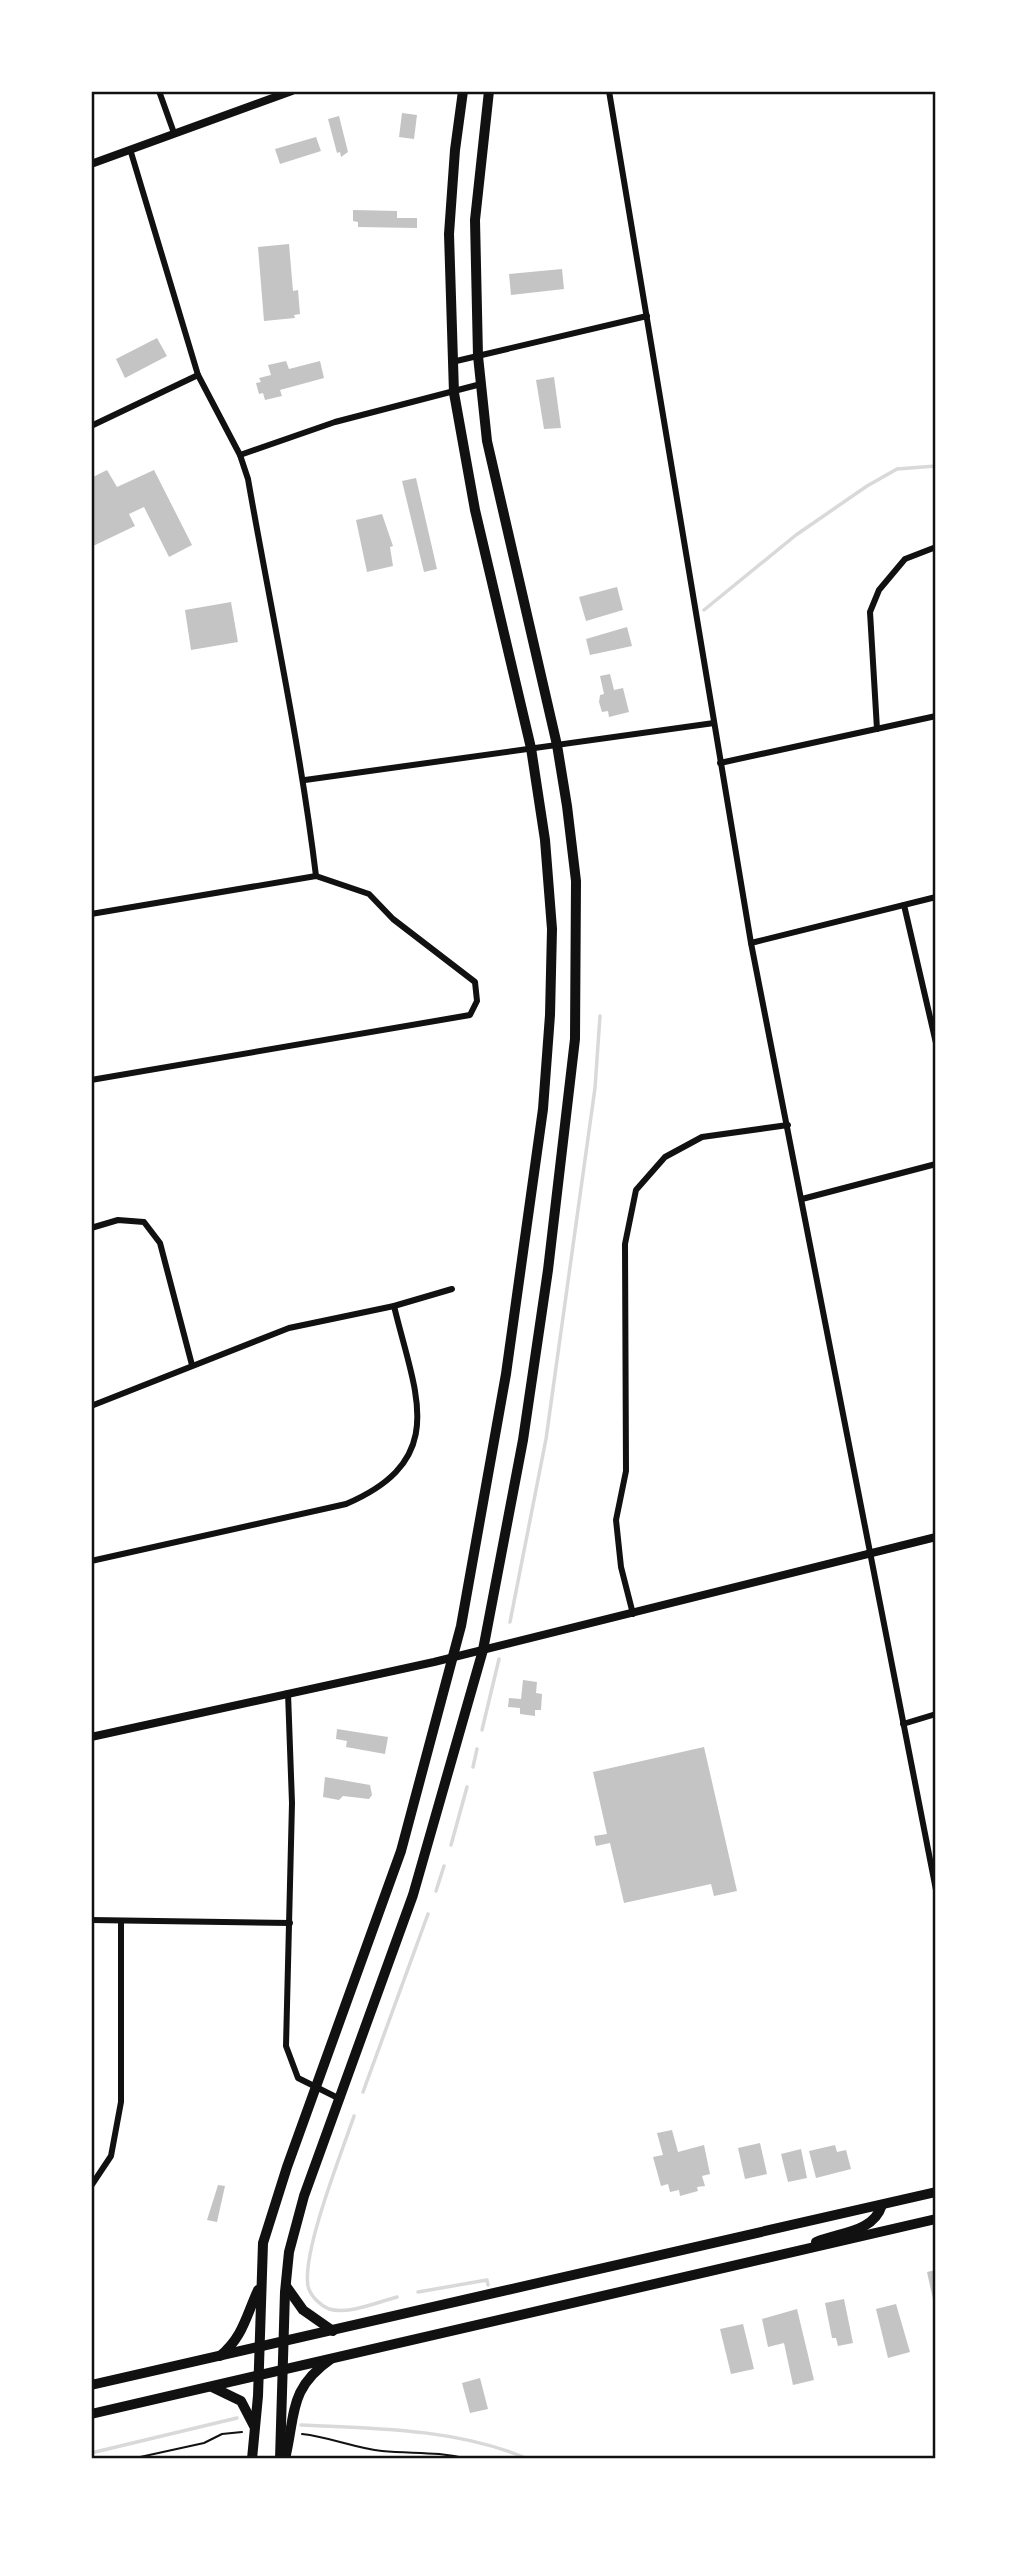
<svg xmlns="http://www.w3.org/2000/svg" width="1027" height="2550" font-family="'Exo 2',sans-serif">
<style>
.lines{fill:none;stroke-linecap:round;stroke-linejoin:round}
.stream{stroke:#d9d9d9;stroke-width:3.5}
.building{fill:#c4c4c4}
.path{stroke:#111;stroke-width:2}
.minor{stroke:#111;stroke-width:6}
.tertiary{stroke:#111;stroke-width:8}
.primary{stroke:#111;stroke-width:10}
.trunk{stroke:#111;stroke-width:10}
.neatline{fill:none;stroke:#111;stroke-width:2.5}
</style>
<rect width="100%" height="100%" fill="#fff"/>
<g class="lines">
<g class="stream">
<polyline points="704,610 796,535 867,486 897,469 936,466"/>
<polyline points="510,1622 546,1439 595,1088 600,1016"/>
<polyline points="482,1730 499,1659"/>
<polyline points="473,1767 477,1749"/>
<polyline points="451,1845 467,1787"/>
<polyline points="436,1891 444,1866"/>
<polyline points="363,2092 428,1914"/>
<path d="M 354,2116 C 342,2152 302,2251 308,2286 C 310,2296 320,2305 329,2309 C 348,2315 378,2302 397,2297"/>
<polyline points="418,2292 487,2280 488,2285"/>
<path d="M 301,2425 C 376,2428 459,2429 528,2459"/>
<polyline points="91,2453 237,2418"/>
</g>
</g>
<g class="building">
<polygon points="402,113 417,115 414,139 399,137"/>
<polygon points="339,116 348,152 341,157 340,152 337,153 328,119"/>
<polygon points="316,137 321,151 280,164 275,149"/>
<polygon points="353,210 397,211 397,218 417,218 417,228 358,227 358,222 353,221"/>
<polygon points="289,244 293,291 298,290 300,314 294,315 295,318 264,321 258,247"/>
<polygon points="562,269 564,289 511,295 509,274"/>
<polygon points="157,338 167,356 125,378 116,359"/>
<polygon points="286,361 289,369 320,361 324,378 280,390 282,396 265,400 263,393 259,394 256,383 261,382 259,378 271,375 268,365"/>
<polygon points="554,377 561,428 544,429 536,380"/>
<polygon points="107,470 117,487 154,470 192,545 169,557 144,507 129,514 135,526 91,547 91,478"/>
<polygon points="416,478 437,569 424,572 402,481"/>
<polygon points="382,514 393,546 390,547 393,566 367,572 356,520"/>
<polygon points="617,587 623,610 586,621 579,597"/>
<polygon points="231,602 238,642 191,650 185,610"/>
<polygon points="627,627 632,646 590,655 586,639"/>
<polygon points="610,674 614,690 623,688 629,712 609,717 608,711 602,712 599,702 600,695 604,694 600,676"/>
<polygon points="523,1680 537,1682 536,1693 542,1694 541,1710 535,1710 535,1716 520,1714 520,1708 508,1707 509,1698 521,1699"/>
<polygon points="337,1729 388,1737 385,1754 346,1747 347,1741 336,1739"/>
<polygon points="704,1747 737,1891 714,1896 711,1884 624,1903 610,1843 596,1846 594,1836 607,1834 593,1772"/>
<polygon points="325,1777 370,1785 372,1795 369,1799 343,1796 339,1800 323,1797"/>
<polygon points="672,2130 678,2152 704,2145 710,2174 702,2176 705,2186 697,2187 698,2191 680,2196 679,2190 670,2192 668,2184 661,2186 653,2157 663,2155 657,2133"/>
<polygon points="760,2143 767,2174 745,2179 738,2148"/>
<polygon points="835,2145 837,2152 846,2150 851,2169 816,2178 809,2151"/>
<polygon points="801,2149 807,2178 788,2182 781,2154"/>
<polygon points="218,2185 225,2186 217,2222 207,2220"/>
<polygon points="936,2270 936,2308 935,2308 927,2272"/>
<polygon points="844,2299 853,2343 838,2346 836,2338 832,2338 825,2303"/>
<polygon points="896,2304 910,2352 888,2358 876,2309"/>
<polygon points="797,2309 814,2380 793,2385 784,2343 768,2347 762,2319"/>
<polygon points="743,2324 754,2369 731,2374 720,2329"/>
<polygon points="480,2378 488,2409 470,2413 462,2383"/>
</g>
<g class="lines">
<g class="path">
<path d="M 302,2434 C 330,2437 355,2448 382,2451 C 415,2454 435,2451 469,2459"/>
<polyline points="131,2459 204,2443 222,2434 242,2432"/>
</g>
<g class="minor">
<polyline points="159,91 174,133"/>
<polyline points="609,91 751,943 936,1890"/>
<path d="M 130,149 L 198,375 L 240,455 L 248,479 C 271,611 300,743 316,876"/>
<polyline points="452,362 647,316"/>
<polyline points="91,426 198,375"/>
<polyline points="240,455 335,422 481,384"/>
<polyline points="877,729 870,612 879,590 905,559 936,547"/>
<polyline points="720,763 936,716"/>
<polyline points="305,780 714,723"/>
<polyline points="904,905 936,1043"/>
<polyline points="91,914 316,876 369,894 393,919 475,982 477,1001 470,1015 91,1080"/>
<polyline points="751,943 936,897"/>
<polyline points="802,1199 936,1164"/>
<polyline points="91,1228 118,1220 144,1222 160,1243 192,1365"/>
<polyline points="91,1406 289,1328 394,1306 452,1289"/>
<path d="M 91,1561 L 346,1504 C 451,1459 415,1394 394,1306"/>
<polyline points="633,1614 621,1567 616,1520 626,1471 625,1244 636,1190 665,1157 702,1137 788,1125"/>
<polyline points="288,1693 292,1803 286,2046 298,2078 340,2099"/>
<polyline points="903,1724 936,1714"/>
<polyline points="91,1920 290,1923"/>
<polyline points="91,2186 111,2156 121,2102 121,1923"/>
</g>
<g class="tertiary">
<polyline points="91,164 292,91"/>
<polyline points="91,1737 434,1662 936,1537"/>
</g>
<g class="primary">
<path d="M 816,2242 C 840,2232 873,2233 882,2205"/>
<polyline points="91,2385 936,2192"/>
<polyline points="91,2414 936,2219"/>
</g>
<g class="trunk">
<polyline points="286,2286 303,2310 333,2331"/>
<path d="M 220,2356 C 243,2337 246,2316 258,2290"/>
<polyline points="212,2387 241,2401 254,2426"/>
<polyline points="252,2459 258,2396 263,2243 287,2167 401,1851 461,1626 506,1374 543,1109 550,1015 552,929 545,840 531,748 475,510 454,393 449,234 455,150 463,91"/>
<polyline points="280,2459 285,2292 289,2252 304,2196 413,1895 483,1650 523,1440 548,1270 575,1039 576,881 567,806 557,745 487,441 478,356 475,220 489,91"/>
<path d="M 285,2459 C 296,2414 288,2389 331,2359"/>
</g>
</g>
<rect width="1027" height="2550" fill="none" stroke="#ffffff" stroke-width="186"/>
<rect x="93" y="93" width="841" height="2364" class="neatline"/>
</svg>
